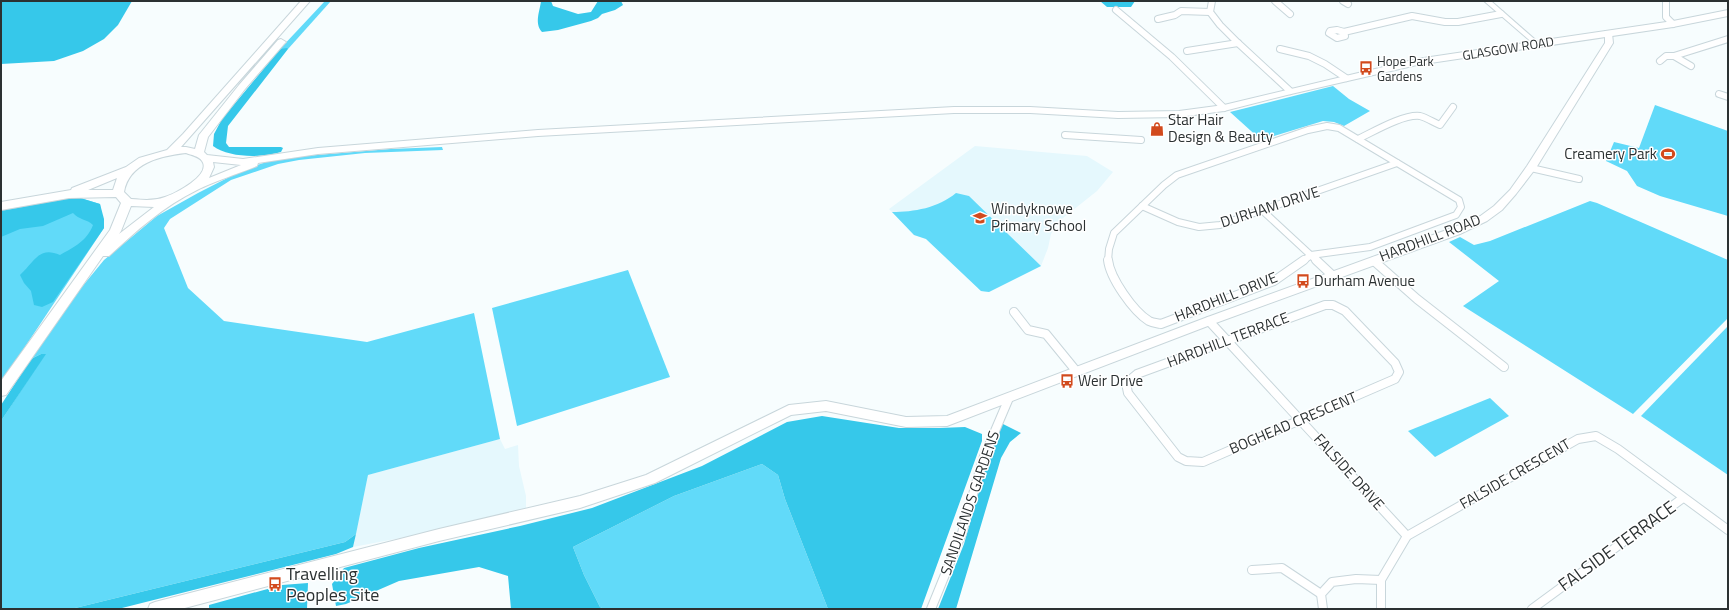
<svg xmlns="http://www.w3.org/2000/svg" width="1729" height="610" font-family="'Titillium Web',sans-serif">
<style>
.built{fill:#e5f8fd}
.green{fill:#61daf9}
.forest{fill:#36c8ea}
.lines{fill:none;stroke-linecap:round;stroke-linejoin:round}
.minor-far1-casing{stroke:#c8d6db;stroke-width:8}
.minor-casing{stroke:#c8d6db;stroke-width:10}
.tertiary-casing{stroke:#c8d6db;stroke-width:2}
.secondary-casing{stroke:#c8d6db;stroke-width:2}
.primary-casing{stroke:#c8d6db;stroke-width:2}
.minor-far1{stroke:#fff;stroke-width:6}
.minor{stroke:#fff;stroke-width:8}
.tertiary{fill:#fff;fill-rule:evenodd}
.secondary{fill:#fff;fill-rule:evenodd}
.primary{fill:#fff;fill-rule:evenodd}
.labels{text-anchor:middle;stroke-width:3;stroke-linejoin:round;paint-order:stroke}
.far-street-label{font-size:13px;fill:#2b3132;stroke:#fff}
.far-poi-label{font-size:13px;fill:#2b3132;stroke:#fff;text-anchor:start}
.poi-label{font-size:15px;fill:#2b3132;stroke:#fff;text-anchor:start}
.street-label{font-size:15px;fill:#2b3132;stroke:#fff}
.near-street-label{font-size:18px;fill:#2b3132;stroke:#fff}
.near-poi-label{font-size:18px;fill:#2b3132;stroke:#fff;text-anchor:start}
</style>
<rect width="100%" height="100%" fill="#f7fdfe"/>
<g class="built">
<polygon points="975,146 1087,156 1113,172 1097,191 1058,222 1051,234 1048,248 1041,266 989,292 985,292 981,291 926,239 914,235 889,209"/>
<polygon points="500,439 505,449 518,445 519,466 526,496 526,510 406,537 353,547 368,475"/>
</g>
<g class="green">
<polygon points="325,1 331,1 288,49 280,49"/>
<polygon points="1333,86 1349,99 1370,111 1344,126 1334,122 1323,121 1261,140 1230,112"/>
<polygon points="1655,105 1728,131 1728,216 1660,196 1637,186 1627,171 1606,161 1614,142 1639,148"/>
<polygon points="442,147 443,150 365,153 299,160 278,164 231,180 170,219 164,228 188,288 224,321 367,342 474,313 500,439 368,475 356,534 345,542 71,609 1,609 1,421 45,354 41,354 31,359 81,288 104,260 157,216 198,193 241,171 266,162 292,157 390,149"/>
<path d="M 956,193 L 969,196 L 1041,266 L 989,292 L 981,291 L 926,239 L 914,235 L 892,212 C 914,212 938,208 956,193 Z"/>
<polygon points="77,197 100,204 104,228 1,383 1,210"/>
<polygon points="1590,201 1597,203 1728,260 1728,318 1633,414 1463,306 1499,281 1449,242 1460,237 1474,245 1490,241"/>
<polygon points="628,270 670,377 517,426 492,308"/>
<polygon points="1728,326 1728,475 1641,416"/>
<polygon points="1490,398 1509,416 1435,457 1408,431"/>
<polygon points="762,464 778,475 785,499 828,609 604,609 600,607 584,575 573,547 674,496"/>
</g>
<g class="forest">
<polygon points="1,1 132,1 118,25 104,39 83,51 54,61 1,64"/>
<path d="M 541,1 L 551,1 L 553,6 L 578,14 L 591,12 L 598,1 L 621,1 L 623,5 L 615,10 L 602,14 L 598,18 L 591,21 L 558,30 L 542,32 C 534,23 540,11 541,1 Z"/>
<polygon points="1100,1 1135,1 1131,7 1107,7"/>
<path d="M 287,48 L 288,49 L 228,126 L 226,143 L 229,147 L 281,147 L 283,148 L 281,152 C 262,158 229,158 213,146 L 214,134 L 222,119 L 280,49 Z"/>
<path d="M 77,197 L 100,204 L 104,219 L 104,228 L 53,302 L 42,307 L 34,305 L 31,291 L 24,283 L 20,275 C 35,261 39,246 60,255 C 74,247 87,241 93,225 C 87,219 79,220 73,213 L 43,226 L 20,229 L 1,237 L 1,211 Z"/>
<polygon points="41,354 46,354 1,421 1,405 31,359"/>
<polygon points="822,416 899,428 939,428 965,427 982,434 982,441 921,609 828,609 785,499 778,475 762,464 674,496 573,547 584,575 600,607 604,609 511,609 508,576 479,567 399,581 346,604 336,606 332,584 344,568 419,548 520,526 592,508 702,466 787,422"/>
<polygon points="1001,423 1021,433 1010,442 1001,458 956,609 938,609 964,544 987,463"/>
<polygon points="356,534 353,547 336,554 118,609 71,609 345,542"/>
<polygon points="308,583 307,609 209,609 209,605 282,585"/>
</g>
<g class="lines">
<defs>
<g id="minor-far1">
<polyline points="1212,1 1210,12 1220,25 1238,43 1290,91"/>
<polyline points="1275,1 1290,14"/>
<polyline points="1343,1 1348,4"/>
<polyline points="1666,1 1666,17 1673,24"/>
<polyline points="1116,10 1172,57 1224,108"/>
<polyline points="1158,19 1175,15 1181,11 1210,12"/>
<polygon points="1337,30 1344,32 1345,36 1337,38 1329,33 1330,31"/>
<polyline points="1344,32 1412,16 1445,22 1458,22 1501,14"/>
<polyline points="1280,49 1309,56 1325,64 1346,78"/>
<polyline points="1187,51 1238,43"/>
<polyline points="1660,61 1666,56 1674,56"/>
<polyline points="1691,66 1674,56 1728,39"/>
<polyline points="1719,94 1728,97"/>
<polyline points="1065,135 1141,140"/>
<path d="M 1358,139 C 1373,132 1403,114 1420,116 C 1427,118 1433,122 1440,125 L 1453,107"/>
<polyline points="1531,168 1579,179"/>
<polyline points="1142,206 1178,222 1199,227 1220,225 1397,163"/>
<polyline points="1263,211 1317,261"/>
<polyline points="1108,261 1109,249 1114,233 1164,185 1177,175 1308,130 1327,126 1339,128 1459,200 1461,207 1456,215 1370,247 1311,255 1303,261"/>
</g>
<g id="minor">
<path d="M 1108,260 C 1110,278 1133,311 1149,321 C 1153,323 1157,323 1161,324 L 1274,281 L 1304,260"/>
<polyline points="1316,260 1333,276"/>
<polyline points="1374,261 1417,299 1504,367"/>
<polygon points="1325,305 1333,305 1345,311 1395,363 1399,372 1395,379 1203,462 1186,461 1178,457 1128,393 1126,383 1137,374"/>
<polyline points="1014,312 1028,330 1046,334 1077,372"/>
<polyline points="1209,321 1407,536"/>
<polyline points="1252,570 1282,568 1321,594"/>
<polyline points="931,609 962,533 983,459 1009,398"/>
<polyline points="1323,609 1321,594 1332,582 1356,579 1381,580"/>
<polyline points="1381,609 1381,580 1407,536 1578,439 1596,436 1618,449 1728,530"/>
<polyline points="1532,609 1683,498"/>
</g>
<polygon id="tertiary" points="1484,1 1491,1 1539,43 1539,45 1535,45"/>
<polygon id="secondary" points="1605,31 1608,31 1612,33 1613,43 1536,168 1516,194 1502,210 1487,221 1460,234 1213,324 947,426 906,427 826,411 791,415 655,483 580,508 439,541 181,609 148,609 150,604 155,602 439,529 580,496 646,475 789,405 826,401 906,417 947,416 1205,318 1452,228 1479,217 1494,206 1510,190 1527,166 1605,43"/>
<path id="primary" d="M 301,1 L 310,1 L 181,147 L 186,147 L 195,149 L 199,135 L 239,85 L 278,40 L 281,39 L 286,42 L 284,44 L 245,89 L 208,137 L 204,152 L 207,155 L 243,159 L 318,148 L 538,130 L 954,107 L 1030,107 L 1118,112 L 1179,111 L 1224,105 L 1417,59 L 1673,21 L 1728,10 L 1728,16 L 1673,27 L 1417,65 L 1291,94 L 1224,111 L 1179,117 L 1118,118 L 1030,113 L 954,113 L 538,136 L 318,154 L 258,163 L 257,166 C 237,174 215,181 197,190 C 164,206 136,231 109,256 L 103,256 L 6,395 L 1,396 L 1,381 L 110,230 L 121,203 L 116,197 L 69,198 L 1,210 L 1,202 L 71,190 L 72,188 L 126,167 L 139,158 L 167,150 L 183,134 ZM 186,153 C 191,155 199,156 202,161 C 212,175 175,194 165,197 C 154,201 143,200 131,199 L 124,192 C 129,163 160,156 186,153 ZM 213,162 L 241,165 L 209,178 L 214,167 ZM 117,178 L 113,190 L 88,190 ZM 131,206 L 154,207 L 119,234 L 121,231 Z"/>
</defs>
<use href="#minor-far1" class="minor-far1-casing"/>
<use href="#minor" class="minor-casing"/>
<use href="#tertiary" class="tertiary-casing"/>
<use href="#secondary" class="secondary-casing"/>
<use href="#primary" class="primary-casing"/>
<use href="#minor-far1" class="minor-far1"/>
<use href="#minor" class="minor"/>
<use href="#tertiary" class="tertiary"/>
<use href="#secondary" class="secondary"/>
<use href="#primary" class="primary"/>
</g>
<defs>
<symbol id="bus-bare" viewBox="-9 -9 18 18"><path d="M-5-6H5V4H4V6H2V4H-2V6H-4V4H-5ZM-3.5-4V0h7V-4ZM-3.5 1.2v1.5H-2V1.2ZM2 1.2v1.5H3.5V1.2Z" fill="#d24a1d" stroke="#fff" stroke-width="2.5" paint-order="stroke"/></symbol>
<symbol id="shop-bare" viewBox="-9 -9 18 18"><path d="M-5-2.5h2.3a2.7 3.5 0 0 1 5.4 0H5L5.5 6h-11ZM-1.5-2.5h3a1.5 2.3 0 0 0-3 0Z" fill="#d24a1d" stroke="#fff" stroke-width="2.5" paint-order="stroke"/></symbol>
<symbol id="stadium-bare" viewBox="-9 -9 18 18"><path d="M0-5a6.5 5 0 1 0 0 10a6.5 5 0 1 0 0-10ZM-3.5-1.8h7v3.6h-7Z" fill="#d24a1d" stroke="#fff" stroke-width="2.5" paint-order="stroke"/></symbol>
<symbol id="school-bare" viewBox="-9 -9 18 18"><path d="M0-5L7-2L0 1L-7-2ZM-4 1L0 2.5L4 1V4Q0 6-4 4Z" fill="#d24a1d" stroke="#fff" stroke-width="2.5" paint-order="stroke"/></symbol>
</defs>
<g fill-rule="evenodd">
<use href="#bus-bare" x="1356" y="58" width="20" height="20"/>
<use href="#shop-bare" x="1147" y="119" width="20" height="20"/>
<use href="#stadium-bare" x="1658" y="144" width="20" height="20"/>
<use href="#school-bare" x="970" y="208" width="20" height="20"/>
<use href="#bus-bare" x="1293" y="271" width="20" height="20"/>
<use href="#bus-bare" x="1057" y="371" width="20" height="20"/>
<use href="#bus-bare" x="265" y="574" width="20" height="20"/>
</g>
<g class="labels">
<g class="far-street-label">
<text transform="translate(1508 48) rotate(-9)" y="5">GLASGOW ROAD</text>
</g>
<g class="far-poi-label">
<text x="1377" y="66">Hope Park<tspan x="1377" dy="15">Gardens</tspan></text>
</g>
<g class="poi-label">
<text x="1168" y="125">Star Hair<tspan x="1168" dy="17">Design &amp; Beauty</tspan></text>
<text x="1657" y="159" text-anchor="end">Creamery Park</text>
<text x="991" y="214">Windyknowe<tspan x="991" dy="17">Primary School</tspan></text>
<text x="1314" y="286">Durham Avenue</text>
<text x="1078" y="386">Weir Drive</text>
</g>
<g class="street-label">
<text transform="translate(1270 207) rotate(-18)" y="5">DURHAM DRIVE</text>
<text transform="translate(1430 238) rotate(-21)" y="5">HARDHILL ROAD</text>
<text transform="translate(1226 297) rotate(-22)" y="5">HARDHILL DRIVE</text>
<text transform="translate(1228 340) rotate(-21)" y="5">HARDHILL TERRACE</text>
<text transform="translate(1293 423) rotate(-23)" y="5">BOGHEAD CRESCENT</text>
<text transform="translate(1349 472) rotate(48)" y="5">FALSIDE DRIVE</text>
<text transform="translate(1515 474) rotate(-30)" y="5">FALSIDE CRESCENT</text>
<text transform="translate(970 503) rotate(-71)" y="5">SANDILANDS GARDENS</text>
</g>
<g class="near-street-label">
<text transform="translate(1617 546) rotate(-36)" y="6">FALSIDE TERRACE</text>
</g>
<g class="near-poi-label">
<text x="286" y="580">Travelling<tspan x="286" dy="21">Peoples Site</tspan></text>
</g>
</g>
<rect width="1729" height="610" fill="none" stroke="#2b3132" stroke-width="4"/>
</svg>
